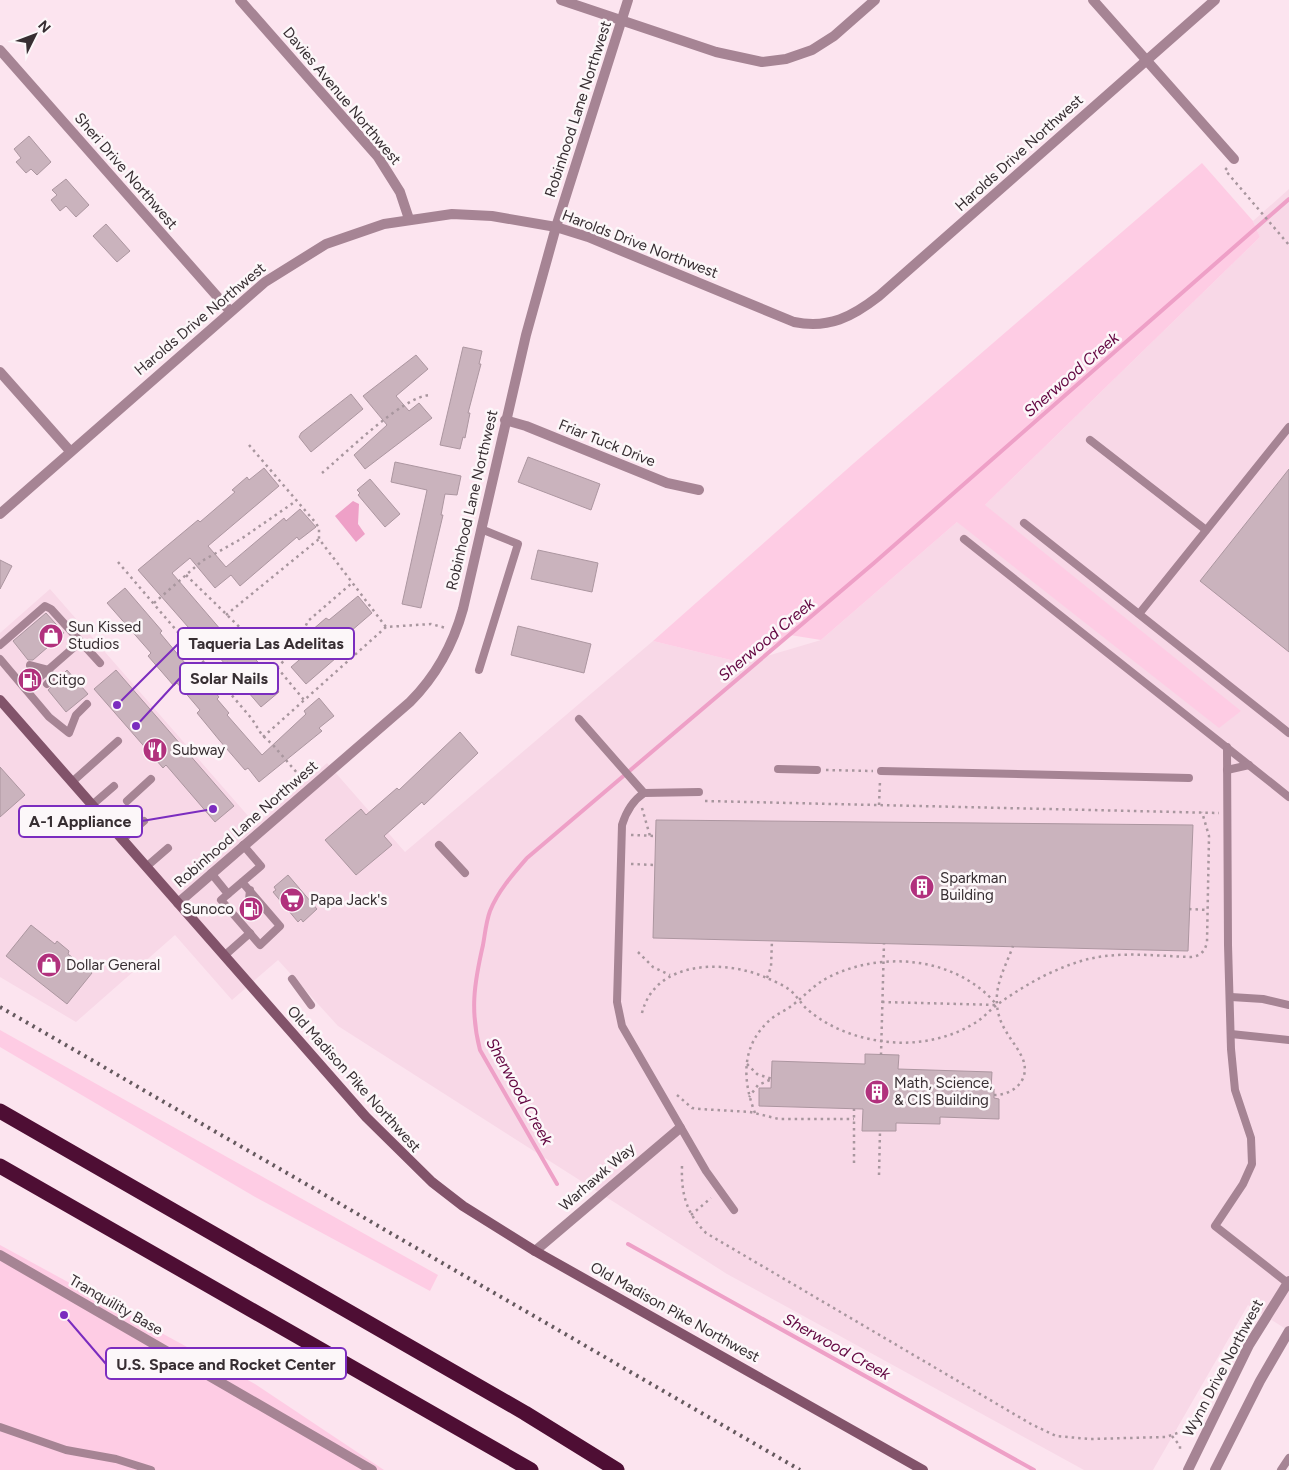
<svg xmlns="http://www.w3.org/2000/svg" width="1289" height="1470" font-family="Figtree,sans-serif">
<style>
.built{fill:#f8d8e7}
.green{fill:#fecce4}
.water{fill:#eea0c7}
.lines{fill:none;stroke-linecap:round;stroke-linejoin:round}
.stream{stroke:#eea0c7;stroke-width:4}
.building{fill:#cab3bd;stroke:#ac96a0}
.path{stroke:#a8969e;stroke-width:2.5;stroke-dasharray:2.5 4;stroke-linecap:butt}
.service{stroke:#a68494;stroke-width:8}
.minor{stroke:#a68494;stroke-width:10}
.tertiary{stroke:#a68494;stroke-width:10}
.secondary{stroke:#82536a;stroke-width:10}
.motorway{stroke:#4e0e34;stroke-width:15}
.rail{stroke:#65595e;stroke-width:4;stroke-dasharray:2.5 5;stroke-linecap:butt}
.labels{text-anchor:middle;stroke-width:5;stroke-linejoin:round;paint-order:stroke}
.street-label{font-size:15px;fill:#372e32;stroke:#fcf7f9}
.poi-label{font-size:15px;fill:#372e32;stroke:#fcf7f9;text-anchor:start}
.water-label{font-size:16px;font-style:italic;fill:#620540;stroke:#fcf7f9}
.leader{fill:none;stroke:#7b2cbf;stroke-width:2}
.callout-dot{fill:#7b2cbf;stroke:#fcf7f9;stroke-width:2}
.callout{fill:#fcf7f9;stroke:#7b2cbf;stroke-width:2}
.callout-label{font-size:16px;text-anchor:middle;font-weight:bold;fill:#372e32}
</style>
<rect width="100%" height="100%" fill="#fce4ef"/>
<polygon class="built" points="1289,189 1289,1331 1248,1305 1153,1470 1084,1470 727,1274 338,1026 278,960 232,1000 175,935 76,1022 0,977 0,633 50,589 256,825 327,763 405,852 653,641 743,663 821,640 957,522 985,505 1260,237 1253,221"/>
<g class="green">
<polygon points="1202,163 1253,221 1260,237 985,505 1241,711 1219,728 957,522 821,640 790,635 743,663 653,641 854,463"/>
<polygon points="0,1030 438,1275 430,1291 257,1198 0,1047"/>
<polygon points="0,1245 255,1384 384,1470 0,1470"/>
</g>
<polygon class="water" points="353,501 359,504 358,524 365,534 356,542 335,516"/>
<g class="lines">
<g class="stream">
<path d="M 557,1184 L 480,1050 C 470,1011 474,984 483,945 C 485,934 486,922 490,911 C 498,891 513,874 527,858 L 874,563 L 1289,199"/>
<polyline points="628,1244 1034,1470"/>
</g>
</g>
<g class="building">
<polygon points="29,136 51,162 37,175 31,169 26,173 16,162 21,158 14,149"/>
<polygon points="66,179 89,205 76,217 66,206 60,211 51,200 57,195 52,190"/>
<polygon points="106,224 130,251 117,262 93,236"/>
<polygon points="463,347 482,351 479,364 481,364 468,413 470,413 465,438 463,437 460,449 440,445"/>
<polygon points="416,355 428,369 396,396 409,411 419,403 432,418 365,469 354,455 387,425 363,396"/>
<polygon points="351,394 363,409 311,452 299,437 301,433"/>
<polygon points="528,457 600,484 591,510 518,482"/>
<polygon points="395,462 461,476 457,495 445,494 441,515 443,515 421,608 402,604 427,490 391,482"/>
<polygon points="264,468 279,486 208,546 226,567 284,518 286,521 300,509 316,527 299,540 297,537 240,586 231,575 215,588 190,558 172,573 227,637 229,635 242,649 245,647 269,675 266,677 279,692 261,707 248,692 251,689 228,662 225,664 206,642 203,644 138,570 198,520 200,522 235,492 232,490 247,477 249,480"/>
<polygon points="1289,469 1289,652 1200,581"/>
<polygon points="370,479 400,514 385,527 358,495 360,493 357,490"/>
<polygon points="538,550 598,563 592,592 531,579"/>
<polygon points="0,560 12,566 0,589"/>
<polygon points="125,588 162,631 160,633 190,669 193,666 219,697 217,699 229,713 227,715 262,755 306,714 304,711 319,698 334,716 319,728 322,731 259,782 248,768 245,770 220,741 197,713 200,710 177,683 174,686 148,656 151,653 107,603"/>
<polygon points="358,596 372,613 329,650 336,658 306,684 291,667 320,642 311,631 326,618 329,620"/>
<polygon points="46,613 64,633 33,660 28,660 13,641"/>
<polygon points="518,626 591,644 584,673 511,655"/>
<polygon points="67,670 88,694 66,712 48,690"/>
<polygon points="116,670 234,806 215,822 166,765 163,768 94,689"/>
<polygon points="460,732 478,753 424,805 422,802 384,836 392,845 356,875 325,840 361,809 366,815 397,788 399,790"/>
<polygon points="0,767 25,795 0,817"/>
<polygon points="656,820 1193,825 1188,951 653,938"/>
<polygon points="288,875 317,909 303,922 301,919 298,922 273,892 276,890 274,887"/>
<polygon points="31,925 55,944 57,941 69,951 68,954 92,973 67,1004 6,956"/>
<polygon points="865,1054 899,1055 898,1069 992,1072 991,1089 994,1089 994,1098 999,1099 999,1119 940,1117 940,1124 896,1123 896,1131 862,1131 863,1109 759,1106 759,1088 771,1088 772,1061 865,1064"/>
</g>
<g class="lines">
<g class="path">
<polyline points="1227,168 1225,170 1289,245"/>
<polyline points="249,445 315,522 319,528 319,539 386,627"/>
<path d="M 322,473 C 345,454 403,396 430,395"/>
<polyline points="118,562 252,719 262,735 273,745 304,781"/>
<polyline points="186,575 261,648 304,700"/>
<polyline points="154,603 202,561 241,539 296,501"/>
<polyline points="226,615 319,539"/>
<polyline points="277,668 295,649 308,621 352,583"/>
<polyline points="263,737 386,627 431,624 446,628"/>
<polyline points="826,770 873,771"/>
<polyline points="705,801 1219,813"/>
<polyline points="879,805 880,781"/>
<polyline points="642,808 650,836"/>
<polyline points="631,835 656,836"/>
<polyline points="631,864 655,865"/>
<polyline points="1189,909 1207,910"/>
<polyline points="638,952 653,967 670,975"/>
<polyline points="767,978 771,967 772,940"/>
<polyline points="882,1002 997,1005"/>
<path d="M 642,1013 C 655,960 725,959 767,978 C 774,981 783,985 790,990 C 797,996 801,1004 808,1010 C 828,1027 854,1037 880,1041 C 914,1046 949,1040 978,1021 C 985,1016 991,1009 998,1004 C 1022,987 1049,971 1078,962 C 1114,950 1153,956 1191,957 C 1200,956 1205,952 1207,942 L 1209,836 L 1202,812"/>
<polyline points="881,1055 884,943"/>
<polyline points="747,1064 757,1074 772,1079 758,1085 749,1097"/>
<polyline points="677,1095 692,1108 700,1109 750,1112 779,1119 854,1119"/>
<path d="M 994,1095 C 1014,1095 1032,1079 1022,1057 C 1013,1039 999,1028 997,1005 C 995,983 1006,966 1013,946"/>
<path d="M 755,1113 C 742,1079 741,1045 771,1019 C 777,1014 784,1011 790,1007 C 804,997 813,985 829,977 C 883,950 957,957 997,1005"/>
<polyline points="854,1163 854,1109"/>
<path d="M 682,1166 C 681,1193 686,1213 706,1233 L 1031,1424 L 1056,1436 L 1090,1439 L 1166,1437 L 1192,1428"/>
<polyline points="879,1175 880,1131"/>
<polyline points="691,1215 711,1198"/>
<polyline points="1172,1436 1180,1446 1180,1451"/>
</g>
<g class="service">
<polyline points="1090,440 1206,530"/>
<polyline points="1024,523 1289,733"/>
<polyline points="964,539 1289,797"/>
<polyline points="1139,614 1289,427"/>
<polyline points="0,645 45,606 51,609 100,663"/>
<polyline points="0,659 49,717 69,733 76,715 87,704"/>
<polyline points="30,665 49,670 51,680 47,684"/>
<polyline points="479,670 518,544 481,529"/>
<polyline points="40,677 80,642"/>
<polyline points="579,719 644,793"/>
<polyline points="1227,747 1228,945 1231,1049 1235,1090 1251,1138 1252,1164 1243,1184 1215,1226 1289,1284"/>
<polyline points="778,769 817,770"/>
<polyline points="1227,770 1249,765"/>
<polyline points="881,771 1189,778"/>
<polyline points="72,782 118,741"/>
<path d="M 699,792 L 644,793 C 632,801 626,812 622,825 L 617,1002 L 622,1026 L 706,1171 L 734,1210"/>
<polyline points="127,801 151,779"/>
<polyline points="92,805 114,786"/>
<polyline points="122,840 144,821"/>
<polyline points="439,845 465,873"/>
<polyline points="146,867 168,848"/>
<polyline points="211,873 228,894"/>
<polyline points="242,882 280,926 260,945 221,900 261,866 243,845"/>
<polyline points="249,900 250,890"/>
<polyline points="224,956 250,933"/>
<polyline points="292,979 311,1005"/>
<polyline points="1231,997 1263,999 1289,1005"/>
<polyline points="1231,1034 1289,1040"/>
<polyline points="0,1427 66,1450 116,1459 151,1470"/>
<polyline points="1281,1470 1289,1458"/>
</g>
<g class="minor">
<polyline points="240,0 378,157 400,192 409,219"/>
<polyline points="561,0 716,52 762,62 786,59 812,50 834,36 875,0"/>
<polyline points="1093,0 1234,159"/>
<polyline points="0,50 230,311"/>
<polyline points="0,372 70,451"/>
<polyline points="505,420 526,426 667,483 699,490"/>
<path d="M 0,514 L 265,282 L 326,244 L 384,224 L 452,214 L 492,216 L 556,227 L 588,237 L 794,322 C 829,329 852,317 879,296 L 1215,0"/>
<path d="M 178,903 L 410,702 C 436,676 453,645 463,609 L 526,335 L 556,227 L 628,0"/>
<polyline points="535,1251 680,1128"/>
<polyline points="0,1255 372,1470"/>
</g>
<g class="tertiary">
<polyline points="1188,1470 1249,1345 1289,1281"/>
<polyline points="1215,1470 1260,1381 1289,1331"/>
</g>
<polyline class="secondary" points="0,700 366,1117 432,1182 463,1206 535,1251 923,1470"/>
<g class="motorway">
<polyline points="0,1111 525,1413 617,1470"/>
<polyline points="0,1166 531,1470"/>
</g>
<polyline class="rail" points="0,1007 800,1470"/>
</g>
<defs>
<symbol id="shop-disc" viewBox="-11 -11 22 22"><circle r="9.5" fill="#b1317d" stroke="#fcf7f9"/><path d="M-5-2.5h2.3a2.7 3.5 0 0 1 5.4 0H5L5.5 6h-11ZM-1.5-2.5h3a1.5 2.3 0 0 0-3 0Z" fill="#fff"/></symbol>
<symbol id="fuel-disc" viewBox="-11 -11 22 22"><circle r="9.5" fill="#b1317d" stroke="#fcf7f9"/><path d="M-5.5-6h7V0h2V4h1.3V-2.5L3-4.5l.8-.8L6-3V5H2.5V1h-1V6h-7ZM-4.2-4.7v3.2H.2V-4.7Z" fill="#fff"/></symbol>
<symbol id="restaurant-disc" viewBox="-11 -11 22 22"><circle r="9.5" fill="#b1317d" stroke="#fcf7f9"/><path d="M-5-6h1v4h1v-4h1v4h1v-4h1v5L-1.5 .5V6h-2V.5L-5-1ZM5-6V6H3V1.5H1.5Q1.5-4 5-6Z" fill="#fff"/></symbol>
<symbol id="building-disc" viewBox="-11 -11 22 22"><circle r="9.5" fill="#b1317d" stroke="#fcf7f9"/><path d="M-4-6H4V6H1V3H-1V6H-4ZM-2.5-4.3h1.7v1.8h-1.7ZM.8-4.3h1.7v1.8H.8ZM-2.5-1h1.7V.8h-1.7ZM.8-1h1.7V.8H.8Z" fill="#fff"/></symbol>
<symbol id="supermarket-disc" viewBox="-11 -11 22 22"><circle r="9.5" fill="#b1317d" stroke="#fcf7f9"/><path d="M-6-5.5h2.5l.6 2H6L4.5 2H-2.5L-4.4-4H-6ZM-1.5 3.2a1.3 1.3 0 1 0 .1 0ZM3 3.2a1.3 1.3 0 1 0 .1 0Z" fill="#fff"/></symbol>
</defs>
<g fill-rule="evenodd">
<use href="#shop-disc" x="37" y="622" width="28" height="28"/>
<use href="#fuel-disc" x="16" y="666" width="28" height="28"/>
<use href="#restaurant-disc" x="141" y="736" width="28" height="28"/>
<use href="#building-disc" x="908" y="873" width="28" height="28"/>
<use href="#supermarket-disc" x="278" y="886" width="28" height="28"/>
<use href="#fuel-disc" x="237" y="895" width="28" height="28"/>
<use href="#shop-disc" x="35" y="951" width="28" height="28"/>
<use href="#building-disc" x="863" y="1078" width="28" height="28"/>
</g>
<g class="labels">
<g class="street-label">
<text transform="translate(342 96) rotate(50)" y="5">Davies Avenue Northwest</text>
<text transform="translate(578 109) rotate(-72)" y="5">Robinhood Lane Northwest</text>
<text transform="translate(1019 153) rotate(-42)" y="5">Harolds Drive Northwest</text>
<text transform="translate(126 171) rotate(49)" y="5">Sheri Drive Northwest</text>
<text transform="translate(640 244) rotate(21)" y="5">Harolds Drive Northwest</text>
<text transform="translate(200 319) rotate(-40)" y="5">Harolds Drive Northwest</text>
<text transform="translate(607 443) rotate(22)" y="5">Friar Tuck Drive</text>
<text transform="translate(472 500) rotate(-77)" y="5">Robinhood Lane Northwest</text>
<text transform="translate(246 824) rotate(-41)" y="5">Robinhood Lane Northwest</text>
<text transform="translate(354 1079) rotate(48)" y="5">Old Madison Pike Northwest</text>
<text transform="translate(597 1177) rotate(-41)" y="5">Warhawk Way</text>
<text transform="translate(116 1305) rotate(30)" y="5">Tranquility Base</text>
<text transform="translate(675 1312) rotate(29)" y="5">Old Madison Pike Northwest</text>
<text transform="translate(1223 1368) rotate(-62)" y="5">Wynn Drive Northwest</text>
</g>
<g class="poi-label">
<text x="68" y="632">Sun Kissed<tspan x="68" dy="17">Studios</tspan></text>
<text x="48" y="685">Citgo</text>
<text x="172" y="755">Subway</text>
<text x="940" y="883">Sparkman<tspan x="940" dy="17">Building</tspan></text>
<text x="310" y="905">Papa Jack's</text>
<text x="234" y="914" text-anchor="end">Sunoco</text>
<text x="66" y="970">Dollar General</text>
<text x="894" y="1088">Math, Science,<tspan x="894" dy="17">&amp; CIS Building</tspan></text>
</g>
<g class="water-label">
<text transform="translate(1071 374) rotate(-41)" y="6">Sherwood Creek</text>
<text transform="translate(766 639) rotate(-40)" y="6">Sherwood Creek</text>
<text transform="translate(520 1091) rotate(61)" y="6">Sherwood Creek</text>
<text transform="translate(837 1346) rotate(29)" y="6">Sherwood Creek</text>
</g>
</g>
<path class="leader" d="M117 705L178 644M136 726L180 678M213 809L142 821M64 1315L106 1364"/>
<g class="callout-dot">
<circle cx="117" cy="705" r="5"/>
<circle cx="136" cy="726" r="5"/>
<circle cx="213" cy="809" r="5"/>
<circle cx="64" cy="1315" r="5"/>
</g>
<g class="callout">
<rect x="178" y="628" width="176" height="31" rx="5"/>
<rect x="180" y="663" width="98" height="31" rx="5"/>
<rect x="19" y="806" width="123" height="31" rx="5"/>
<rect x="106" y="1348" width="240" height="31" rx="5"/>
</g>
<g class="callout-label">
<text x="266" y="649">Taqueria Las Adelitas</text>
<text x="229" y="684">Solar Nails</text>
<text x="80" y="827">A-1 Appliance</text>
<text x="226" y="1370">U.S. Space and Rocket Center</text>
</g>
<g transform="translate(35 35) rotate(48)" stroke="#fcf7f9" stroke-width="4" paint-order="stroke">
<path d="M0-4L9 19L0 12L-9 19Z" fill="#372e32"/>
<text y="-8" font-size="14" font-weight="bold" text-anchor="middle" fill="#372e32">N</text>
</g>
</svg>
